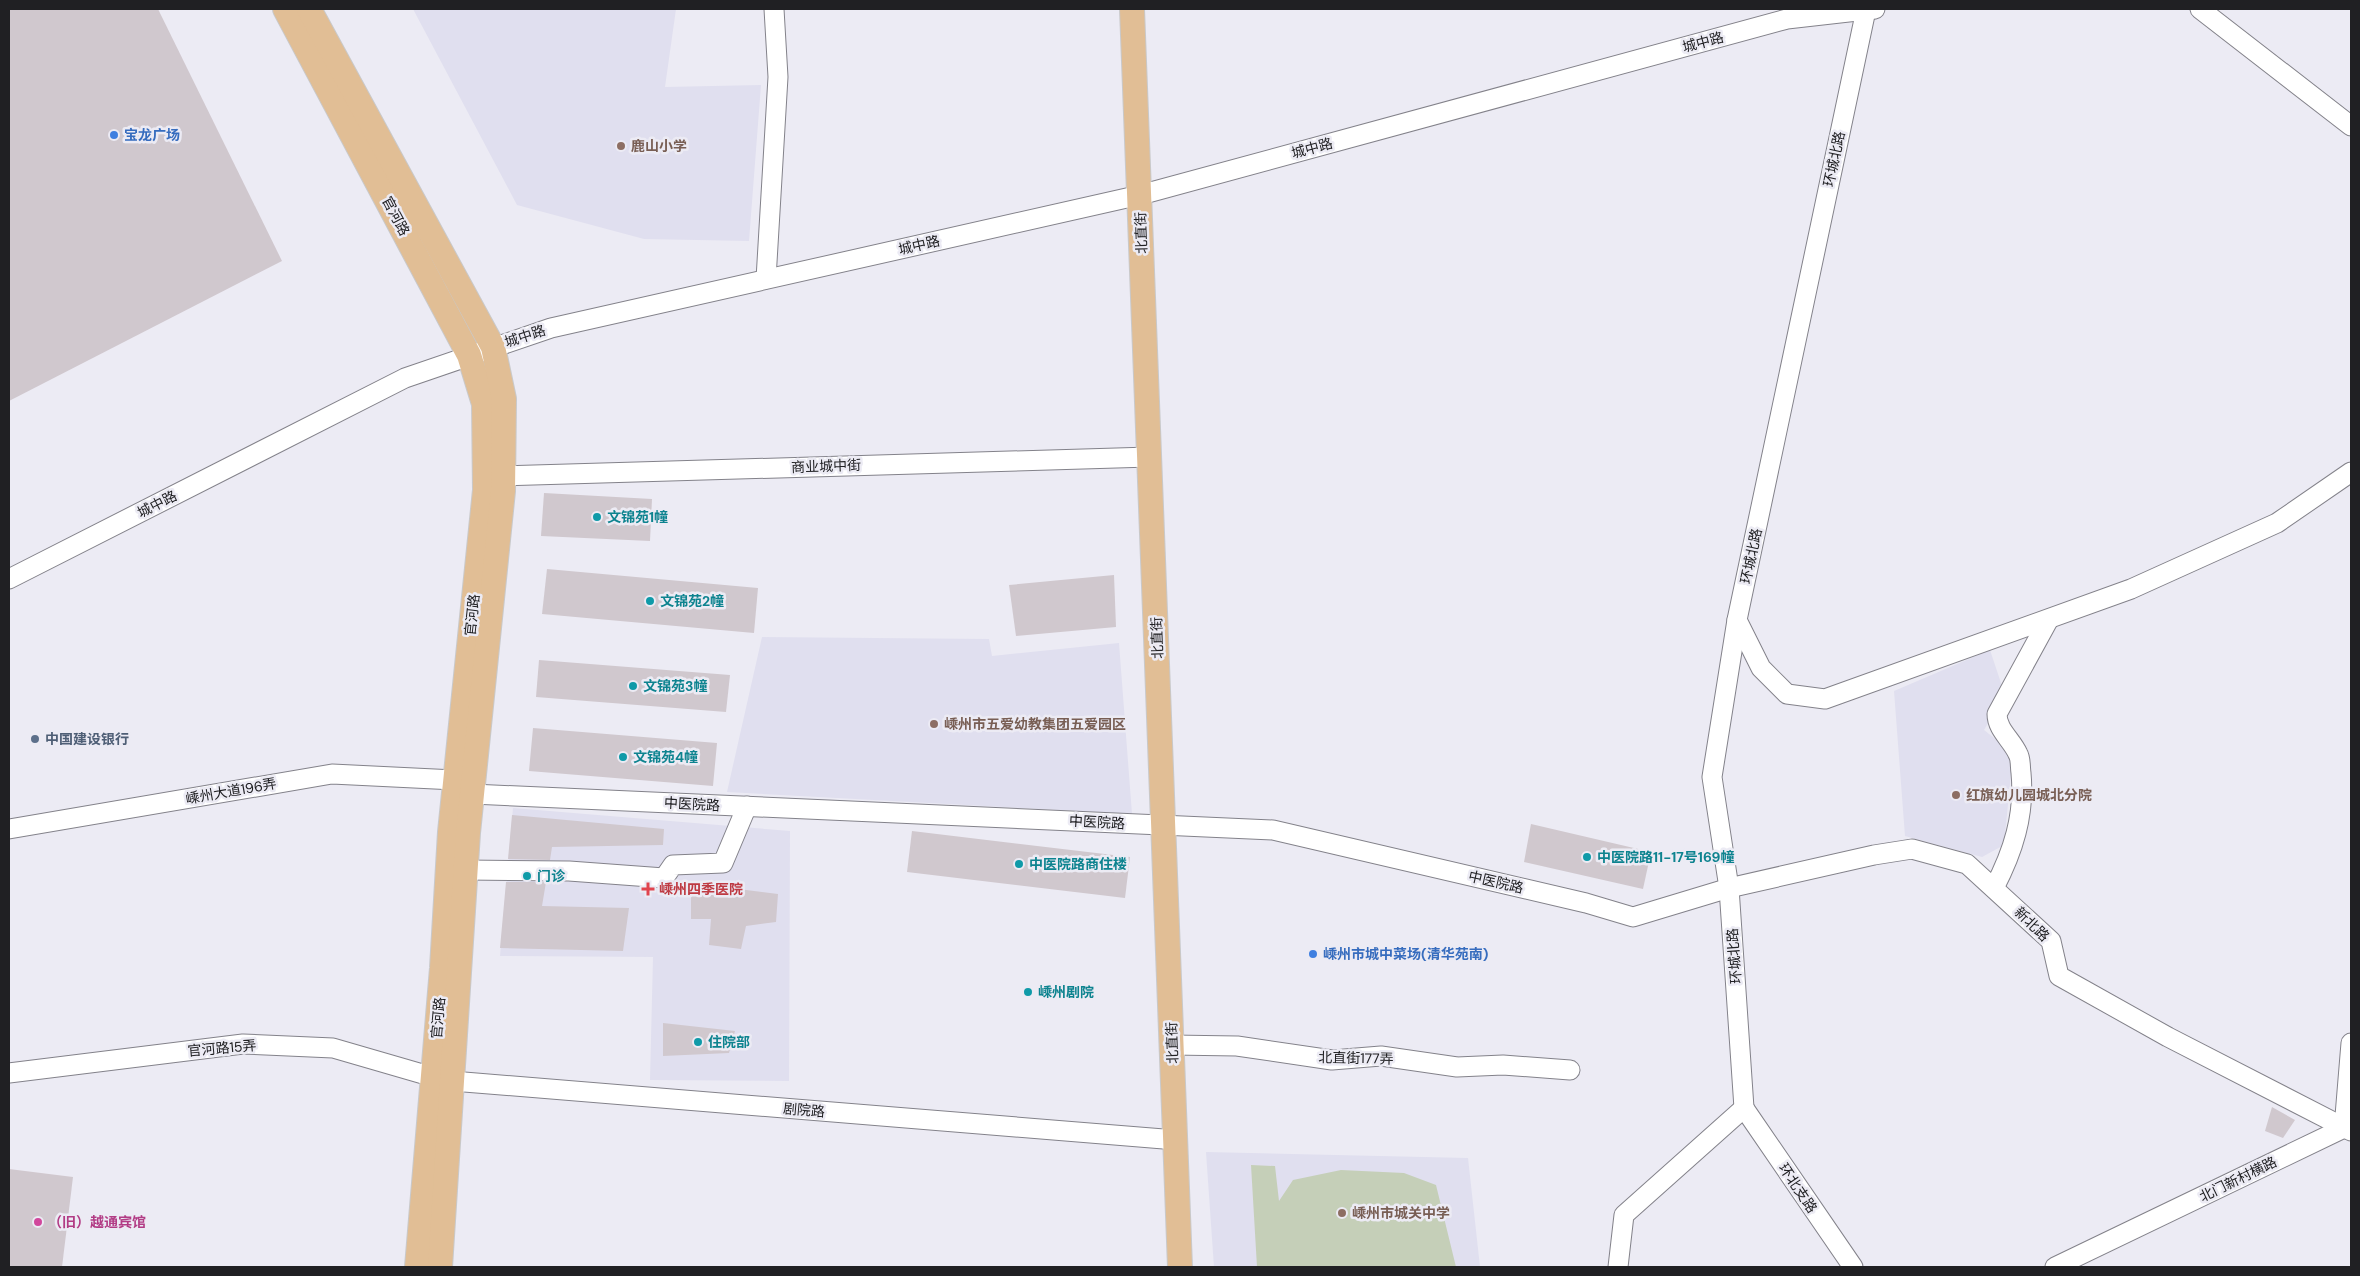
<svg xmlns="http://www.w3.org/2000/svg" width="2360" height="1276" font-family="'DM Sans','Noto Sans SC',sans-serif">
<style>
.built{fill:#e0dfef}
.green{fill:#c5cfb8}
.building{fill:#d0c8ce}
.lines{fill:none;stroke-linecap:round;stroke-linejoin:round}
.minor-casing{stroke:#83828a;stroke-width:21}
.major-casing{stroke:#c9c9ca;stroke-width:26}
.minor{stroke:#fff;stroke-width:19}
.major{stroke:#e1be95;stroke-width:24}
.shop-dot{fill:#3f7fe0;stroke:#ecebf4;stroke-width:2}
.education-dot{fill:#8d6e63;stroke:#ecebf4;stroke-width:2}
.culture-dot{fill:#0f9aa8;stroke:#ecebf4;stroke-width:2}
.service-dot{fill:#5c6f8a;stroke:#ecebf4;stroke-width:2}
.health-dot{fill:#e0444e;stroke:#ecebf4;stroke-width:2}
.hotel-dot{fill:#d1479c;stroke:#ecebf4;stroke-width:2}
.labels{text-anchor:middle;stroke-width:5;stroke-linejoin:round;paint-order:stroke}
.street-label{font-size:14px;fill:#202023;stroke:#ecebf4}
.shop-label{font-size:14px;font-weight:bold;fill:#366cbe;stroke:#ecebf4;text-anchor:start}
.education-label{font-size:14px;font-weight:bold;fill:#785e54;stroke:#ecebf4;text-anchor:start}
.culture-label{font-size:14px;font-weight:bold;fill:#0d838f;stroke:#ecebf4;text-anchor:start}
.service-label{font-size:14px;font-weight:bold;fill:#4e5e75;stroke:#ecebf4;text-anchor:start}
.health-label{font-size:14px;font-weight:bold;fill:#be3a42;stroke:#ecebf4;text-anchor:start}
.hotel-label{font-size:14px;font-weight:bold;fill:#b23c85;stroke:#ecebf4;text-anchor:start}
</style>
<rect width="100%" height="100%" fill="#ecebf4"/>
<g class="built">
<polygon points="413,9 676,9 665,87 761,85 749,241 644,239 517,205"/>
<polygon points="762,637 989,639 992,656 1119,643 1132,814 727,792"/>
<polygon points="1990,650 2005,695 1984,730 2013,753 2004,845 1982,857 1905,836 1894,691"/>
<polygon points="513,808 790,831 789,1081 650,1080 653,957 500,956"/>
<polygon points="1206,1152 1468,1158 1480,1267 1214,1267"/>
</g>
<polygon class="green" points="1251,1165 1275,1166 1279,1201 1293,1180 1341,1170 1404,1173 1436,1185 1456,1267 1257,1267"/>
<g class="building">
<polygon points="9,9 158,9 282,261 9,401"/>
<polygon points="544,493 652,499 650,541 541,536"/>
<polygon points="547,569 758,588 754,633 542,614"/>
<polygon points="1114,575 1116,627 1016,636 1009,585"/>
<polygon points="539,660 730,675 726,712 536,697"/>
<polygon points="533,728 717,743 713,786 529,771"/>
<polygon points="512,815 664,829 663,845 552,847 550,860 508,859"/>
<polygon points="1531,824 1651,852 1643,889 1524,862"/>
<polygon points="912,831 1130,857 1125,898 907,872"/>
<polygon points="506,882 546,882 542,906 629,908 623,951 500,948"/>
<polygon points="691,883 778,894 776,922 746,926 741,949 709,945 711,919 691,919"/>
<polygon points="663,1023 735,1031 729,1053 663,1056"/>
<polygon points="2272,1107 2295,1120 2283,1138 2265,1131"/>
<polygon points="9,1169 73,1177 62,1267 9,1267"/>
</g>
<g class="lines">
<defs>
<g id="minor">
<polyline points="2200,9 2351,126"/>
<polyline points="766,279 778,77 774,9"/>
<polyline points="503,476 1150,457"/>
<polyline points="9,579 405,378 551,328 1140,195 1787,19 1875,9"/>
<polyline points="1737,620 1761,668 1787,694 1825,699 2131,589 2277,523 2351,472"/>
<polyline points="9,829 332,774 455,780 472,794 1273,830 1586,903 1633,917 1729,888 1874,855 1912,849 1967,864 2051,941 2059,976 2168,1037 2351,1131"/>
<polyline points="466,870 569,871 664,878 673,865 723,863 747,806"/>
<path d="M 1994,888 C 2013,852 2025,815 2021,773 C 2020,767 2021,759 2018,754 C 2012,740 1997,730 1997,714 L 2049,619"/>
<polyline points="1172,1045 1237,1046 1332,1060 1381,1056 1457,1067 1503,1065 1570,1070"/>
<polyline points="9,1073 243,1044 333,1048 433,1077 452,1081 1176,1140"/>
<polyline points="1744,1108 1729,888 1712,777 1737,620 1866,10"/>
<polyline points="1744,1108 1853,1267"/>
<polyline points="1618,1267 1624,1215 1744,1108"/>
<polyline points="2055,1267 2344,1128 2351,1043"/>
</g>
<g id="major">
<polyline points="285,9 469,355 484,404 485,490 450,832 442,968 417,1267"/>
<polyline points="309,9 493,347 504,399 503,491 468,833 440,1267"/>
<polyline points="1132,9 1180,1267"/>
</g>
</defs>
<use href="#minor" class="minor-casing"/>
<use href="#major" class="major-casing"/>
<use href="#minor" class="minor"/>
<use href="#major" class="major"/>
</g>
<g class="shop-dot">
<circle cx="114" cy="135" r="5"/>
<circle cx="1313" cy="954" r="5"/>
</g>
<g class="education-dot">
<circle cx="621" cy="146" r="5"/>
<circle cx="934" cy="724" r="5"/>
<circle cx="1956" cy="795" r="5"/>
<circle cx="1342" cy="1213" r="5"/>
</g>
<g class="culture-dot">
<circle cx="597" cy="517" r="5"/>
<circle cx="650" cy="601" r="5"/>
<circle cx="633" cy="686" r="5"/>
<circle cx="623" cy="757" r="5"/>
<circle cx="1587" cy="857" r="5"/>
<circle cx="1019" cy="864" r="5"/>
<circle cx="527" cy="876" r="5"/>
<circle cx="1028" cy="992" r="5"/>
<circle cx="698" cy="1042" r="5"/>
</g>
<circle class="service-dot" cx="35" cy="739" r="5"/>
<path class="health-dot" d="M645.5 881.5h5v5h5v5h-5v5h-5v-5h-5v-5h5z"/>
<circle class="hotel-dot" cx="38" cy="1222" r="5"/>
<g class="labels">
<g class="street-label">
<text transform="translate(1703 42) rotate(-15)" y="5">城中路</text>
<text transform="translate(1312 148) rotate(-15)" y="5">城中路</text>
<text transform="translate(1834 159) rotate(-78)" y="5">环城北路</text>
<text transform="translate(396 216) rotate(62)" y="5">官河路</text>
<text transform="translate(1141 233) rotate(-92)" y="5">北直街</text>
<text transform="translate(919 245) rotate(-13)" y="5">城中路</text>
<text transform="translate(525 336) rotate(-18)" y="5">城中路</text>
<text transform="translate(826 466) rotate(-2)" y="5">商业城中街</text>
<text transform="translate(157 504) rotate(-27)" y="5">城中路</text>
<text transform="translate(1751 556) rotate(-78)" y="5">环城北路</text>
<text transform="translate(472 615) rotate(-84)" y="5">官河路</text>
<text transform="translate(1157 638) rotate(-92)" y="5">北直街</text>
<text transform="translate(231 791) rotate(-10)" y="5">嵊州大道196弄</text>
<text transform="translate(692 804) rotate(3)" y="5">中医院路</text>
<text transform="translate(1097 822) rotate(3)" y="5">中医院路</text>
<text transform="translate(1496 882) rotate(13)" y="5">中医院路</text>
<text transform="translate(2032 924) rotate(44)" y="5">新北路</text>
<text transform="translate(1734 956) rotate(-94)" y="5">环城北路</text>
<text transform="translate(438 1018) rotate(-85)" y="5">官河路</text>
<text transform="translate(1172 1043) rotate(-92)" y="5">北直街</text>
<text transform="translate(222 1048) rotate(-5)" y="5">官河路15弄</text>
<text transform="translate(1356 1058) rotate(1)" y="5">北直街177弄</text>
<text transform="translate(804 1110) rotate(5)" y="5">剧院路</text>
<text transform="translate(2238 1179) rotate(-26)" y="5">北门新村横路</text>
<text transform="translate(1798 1188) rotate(56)" y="5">环北支路</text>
</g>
<g class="shop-label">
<text x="124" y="140">宝龙广场</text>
<text x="1323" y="959">嵊州市城中菜场(清华苑南)</text>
</g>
<g class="education-label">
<text x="631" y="151">鹿山小学</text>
<text x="944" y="729">嵊州市五爱幼教集团五爱园区</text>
<text x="1966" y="800">红旗幼儿园城北分院</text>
<text x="1352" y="1218">嵊州市城关中学</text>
</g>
<g class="culture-label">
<text x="607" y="522">文锦苑1幢</text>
<text x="660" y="606">文锦苑2幢</text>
<text x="643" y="691">文锦苑3幢</text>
<text x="633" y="762">文锦苑4幢</text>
<text x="1597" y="862">中医院路11-17号169幢</text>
<text x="1029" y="869">中医院路商住楼</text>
<text x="537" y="881">门诊</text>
<text x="1038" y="997">嵊州剧院</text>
<text x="708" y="1047">住院部</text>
</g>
<g class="service-label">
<text x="45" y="744">中国建设银行</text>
</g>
<g class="health-label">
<text x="659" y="894">嵊州四季医院</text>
</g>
<g class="hotel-label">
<text x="48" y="1227">（旧）越通宾馆</text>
</g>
</g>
<rect width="2360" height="1276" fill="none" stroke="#202023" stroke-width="20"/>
</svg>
